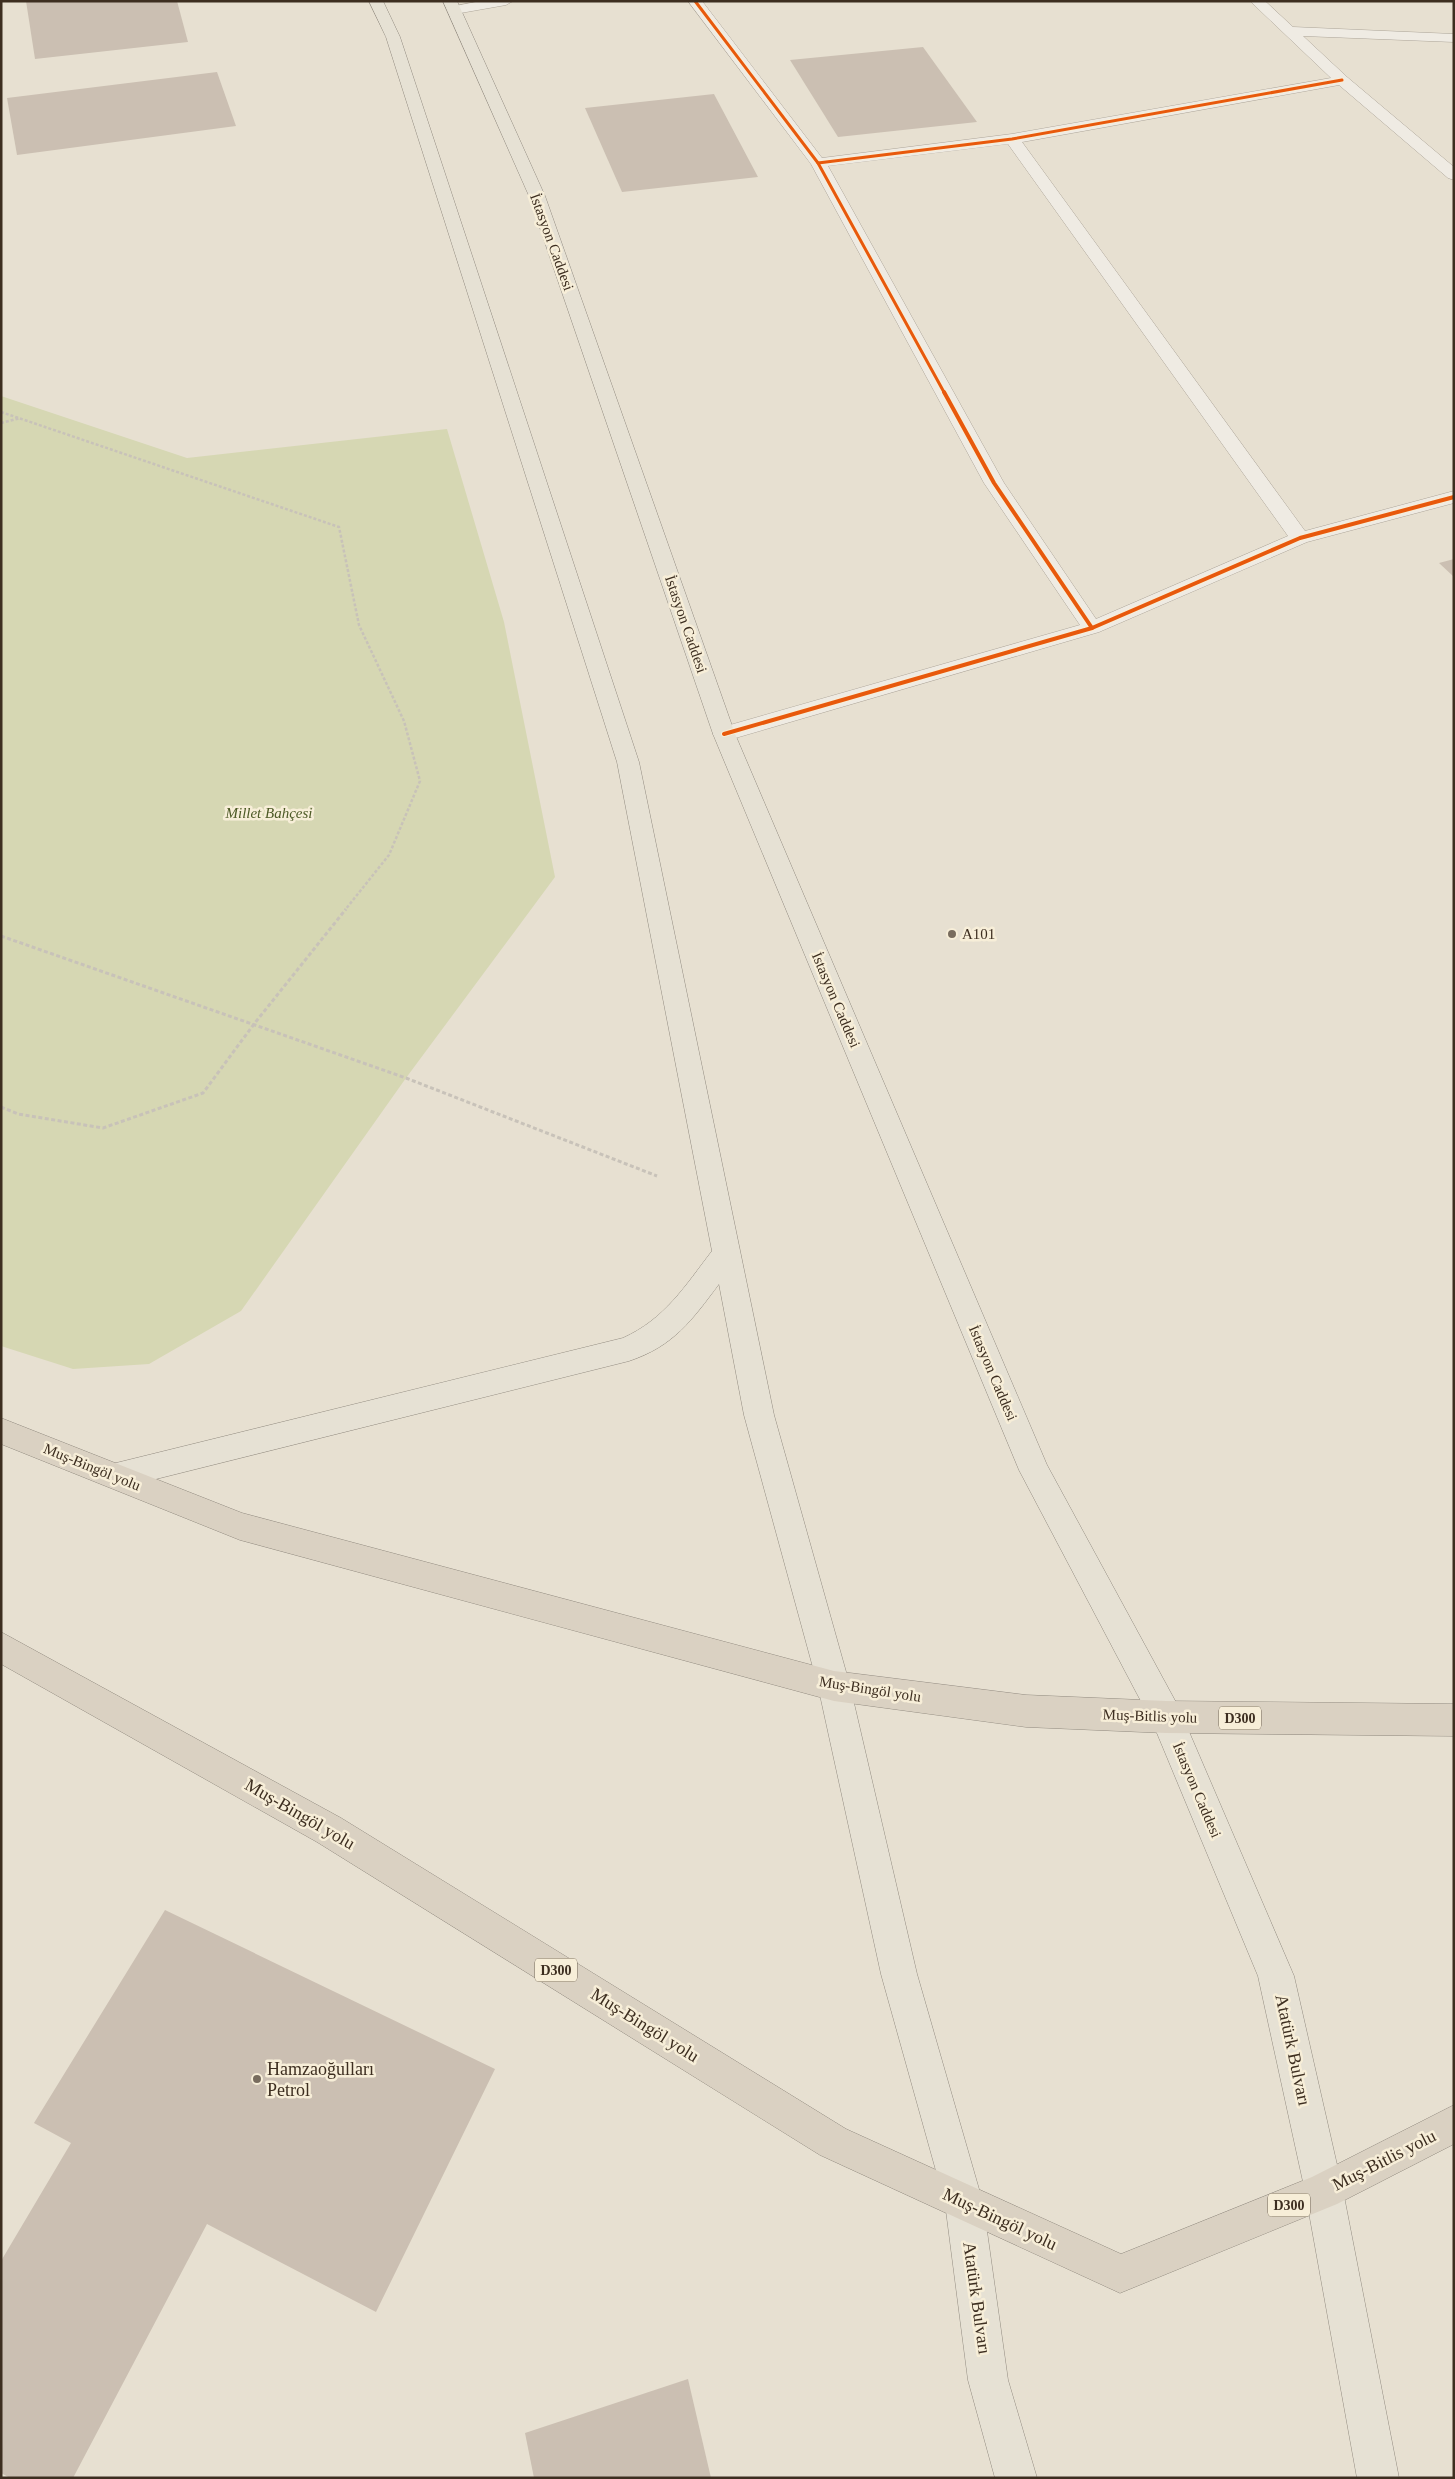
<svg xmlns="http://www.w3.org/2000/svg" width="1455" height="2479" font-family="'Times New Roman',serif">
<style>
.green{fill:#d6d7b3}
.building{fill:#cbbfb2}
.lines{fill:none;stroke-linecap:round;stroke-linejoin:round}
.minor-casing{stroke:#ada599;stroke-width:1}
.major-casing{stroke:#928b80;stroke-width:1}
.highway-casing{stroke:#928b80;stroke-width:1}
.path-far1{stroke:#c8c2b9;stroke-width:2.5;stroke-dasharray:3 2;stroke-linecap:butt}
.path{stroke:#c8c2b9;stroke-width:3;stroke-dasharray:4 2.5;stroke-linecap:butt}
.minor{fill:#efebe3;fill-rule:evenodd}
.major{fill:#e6e1d4;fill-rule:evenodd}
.highway{fill:#dad1c2;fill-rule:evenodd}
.cycleway-far1-casing{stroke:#f7eed8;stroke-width:5}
.cycleway-casing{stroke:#f7eed8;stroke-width:6}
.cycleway-far1{stroke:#e8590c;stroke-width:3}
.cycleway{stroke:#e8590c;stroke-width:4}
.poi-dot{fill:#786c5e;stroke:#f7eed8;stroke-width:2}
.labels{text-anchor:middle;stroke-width:5;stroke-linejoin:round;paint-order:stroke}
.shield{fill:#f7eed8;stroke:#756857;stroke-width:1}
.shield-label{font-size:14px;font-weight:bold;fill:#3d2e20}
.street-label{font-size:15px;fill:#3d2e20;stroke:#f7eed8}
.park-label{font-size:15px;font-style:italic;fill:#4d5a26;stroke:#f7eed8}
.poi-label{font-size:15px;fill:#3d2e20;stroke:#f7eed8;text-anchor:start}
.near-street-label{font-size:18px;fill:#3d2e20;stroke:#f7eed8}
.near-poi-label{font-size:18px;fill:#3d2e20;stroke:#f7eed8;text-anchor:start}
</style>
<rect width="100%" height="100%" fill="#e7e0d1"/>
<polygon class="green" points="1,396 187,458 447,429 504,622 555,877 406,1078 241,1311 149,1364 73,1369 1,1346"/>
<g class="building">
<polygon points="26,1 177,1 188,42 35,59"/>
<polygon points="923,47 977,122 838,137 790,60"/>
<polygon points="217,72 236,126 17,155 7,98"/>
<polygon points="714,94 758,177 622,192 585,108"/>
<polygon points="1454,559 1454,577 1439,563"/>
<polygon points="165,1910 495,2069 376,2312 207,2224 73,2478 10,2478 1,2473 1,2261 71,2143 34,2123"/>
<polygon points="688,2379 711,2478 534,2478 525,2433"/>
</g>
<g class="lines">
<defs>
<g id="minor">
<polygon points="481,1 513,1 506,5 455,14 448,10 450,7"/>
<path d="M 688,1 L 702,1 L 822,158 L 1012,134 L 1331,78 L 1250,1 L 1265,1 L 1293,27 L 1454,34 L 1454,42 L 1303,36 L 1347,77 L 1454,167 L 1454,180 L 1448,178 L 1339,85 L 1022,142 L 1305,531 L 1454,491 L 1454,503 L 1307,542 L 1099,632 L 732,739 L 724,741 L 716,739 L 713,734 L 716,729 L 1080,625 L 984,483 L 811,164 ZM 1008,144 L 1288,536 L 1096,619 L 1004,483 L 828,166 Z"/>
</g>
<g id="major">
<path d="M 369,1 L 383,1 L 400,37 L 639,762 L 774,1415 L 850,1686 L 917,1974 L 983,2203 L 1008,2380 L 1037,2478 L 995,2478 L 968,2380 L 945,2203 L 881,1974 L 818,1686 L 744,1415 L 719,1284 C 692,1320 674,1346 629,1361 L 116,1489 L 105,1485 L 101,1476 L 105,1467 L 116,1463 L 623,1338 C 665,1319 685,1286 712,1251 L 617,762 L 386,37 Z"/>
<polygon points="443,1 457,1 545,196 735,734 1047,1465 1178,1706 1294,1976 1343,2191 1399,2478 1357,2478 1305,2191 1258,1976 1154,1726 1019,1470 713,734 529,196"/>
</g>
<g id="highway">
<polygon points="1,1418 242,1513 834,1671 1026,1695 1166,1701 1454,1704 1454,1736 1166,1733 1026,1727 834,1701 240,1540 1,1444"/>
<polygon points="1,1632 341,1818 846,2129 1121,2254 1312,2177 1454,2105 1454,2144 1337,2204 1120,2293 820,2155 317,1842 1,1664"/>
</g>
</defs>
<use href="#minor" class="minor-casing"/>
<use href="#major" class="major-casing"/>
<use href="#highway" class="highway-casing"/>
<g class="path-far1">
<polyline points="1,412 339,527 359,625 404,721 420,781 389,855 345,910"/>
<polyline points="1,423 20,418"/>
</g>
<g class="path">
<polyline points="1,936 406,1078 657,1176"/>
<polyline points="1,1107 18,1114 103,1128 203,1093 254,1024 346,909"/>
</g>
<use href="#minor" class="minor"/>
<use href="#major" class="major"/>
<use href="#highway" class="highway"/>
<defs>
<g id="cycleway-far1">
<polyline points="695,1 818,163 945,394"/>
<polyline points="818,163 1012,139 1342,80"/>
</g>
<g id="cycleway">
<polyline points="944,392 994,483 1092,628"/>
<polyline points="724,734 1092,628 1300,538 1454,497"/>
</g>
</defs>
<use href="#cycleway-far1" class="cycleway-far1-casing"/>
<use href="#cycleway" class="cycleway-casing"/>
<use href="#cycleway-far1" class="cycleway-far1"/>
<use href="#cycleway" class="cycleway"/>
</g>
<g class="poi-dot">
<circle cx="952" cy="934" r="5"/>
<circle cx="257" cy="2079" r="5"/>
</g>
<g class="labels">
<g class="shield">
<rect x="1219" y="1706.5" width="42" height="23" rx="4"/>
<rect x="535" y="1958.5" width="42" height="23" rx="4"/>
<rect x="1268" y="2193.5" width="42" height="23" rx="4"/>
</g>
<g class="shield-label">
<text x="1240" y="1723">D300</text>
<text x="556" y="1975">D300</text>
<text x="1289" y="2210">D300</text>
</g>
<g class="street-label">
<text transform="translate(552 242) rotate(70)" y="5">İstasyon Caddesi</text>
<text transform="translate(686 624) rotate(71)" y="5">İstasyon Caddesi</text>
<text transform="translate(836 1000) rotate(67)" y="5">İstasyon Caddesi</text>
<text transform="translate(993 1373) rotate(67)" y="5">İstasyon Caddesi</text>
<text transform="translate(92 1467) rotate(22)" y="5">Muş-Bingöl yolu</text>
<text transform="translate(870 1689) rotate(9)" y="5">Muş-Bingöl yolu</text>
<text transform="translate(1150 1716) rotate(2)" y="5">Muş-Bitlis yolu</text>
<text transform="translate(1197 1790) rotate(67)" y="5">İstasyon Caddesi</text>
</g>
<g class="park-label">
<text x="269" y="818">Millet Bahçesi</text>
</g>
<g class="poi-label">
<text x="962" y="939">A101</text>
</g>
<g class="near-street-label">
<text transform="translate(300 1814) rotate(30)" y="6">Muş-Bingöl yolu</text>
<text transform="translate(645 2025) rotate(32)" y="6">Muş-Bingöl yolu</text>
<text transform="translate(1293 2050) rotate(78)" y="6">Atatürk Bulvarı</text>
<text transform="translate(1384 2160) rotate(-27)" y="6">Muş-Bitlis yolu</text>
<text transform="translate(1000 2219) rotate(25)" y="6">Muş-Bingöl yolu</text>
<text transform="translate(977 2298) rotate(82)" y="6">Atatürk Bulvarı</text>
</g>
<g class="near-poi-label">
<text x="267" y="2075">Hamzaoğulları<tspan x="267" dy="21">Petrol</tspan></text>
</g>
</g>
<rect width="1455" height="2479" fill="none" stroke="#3d2e20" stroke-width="5"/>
</svg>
